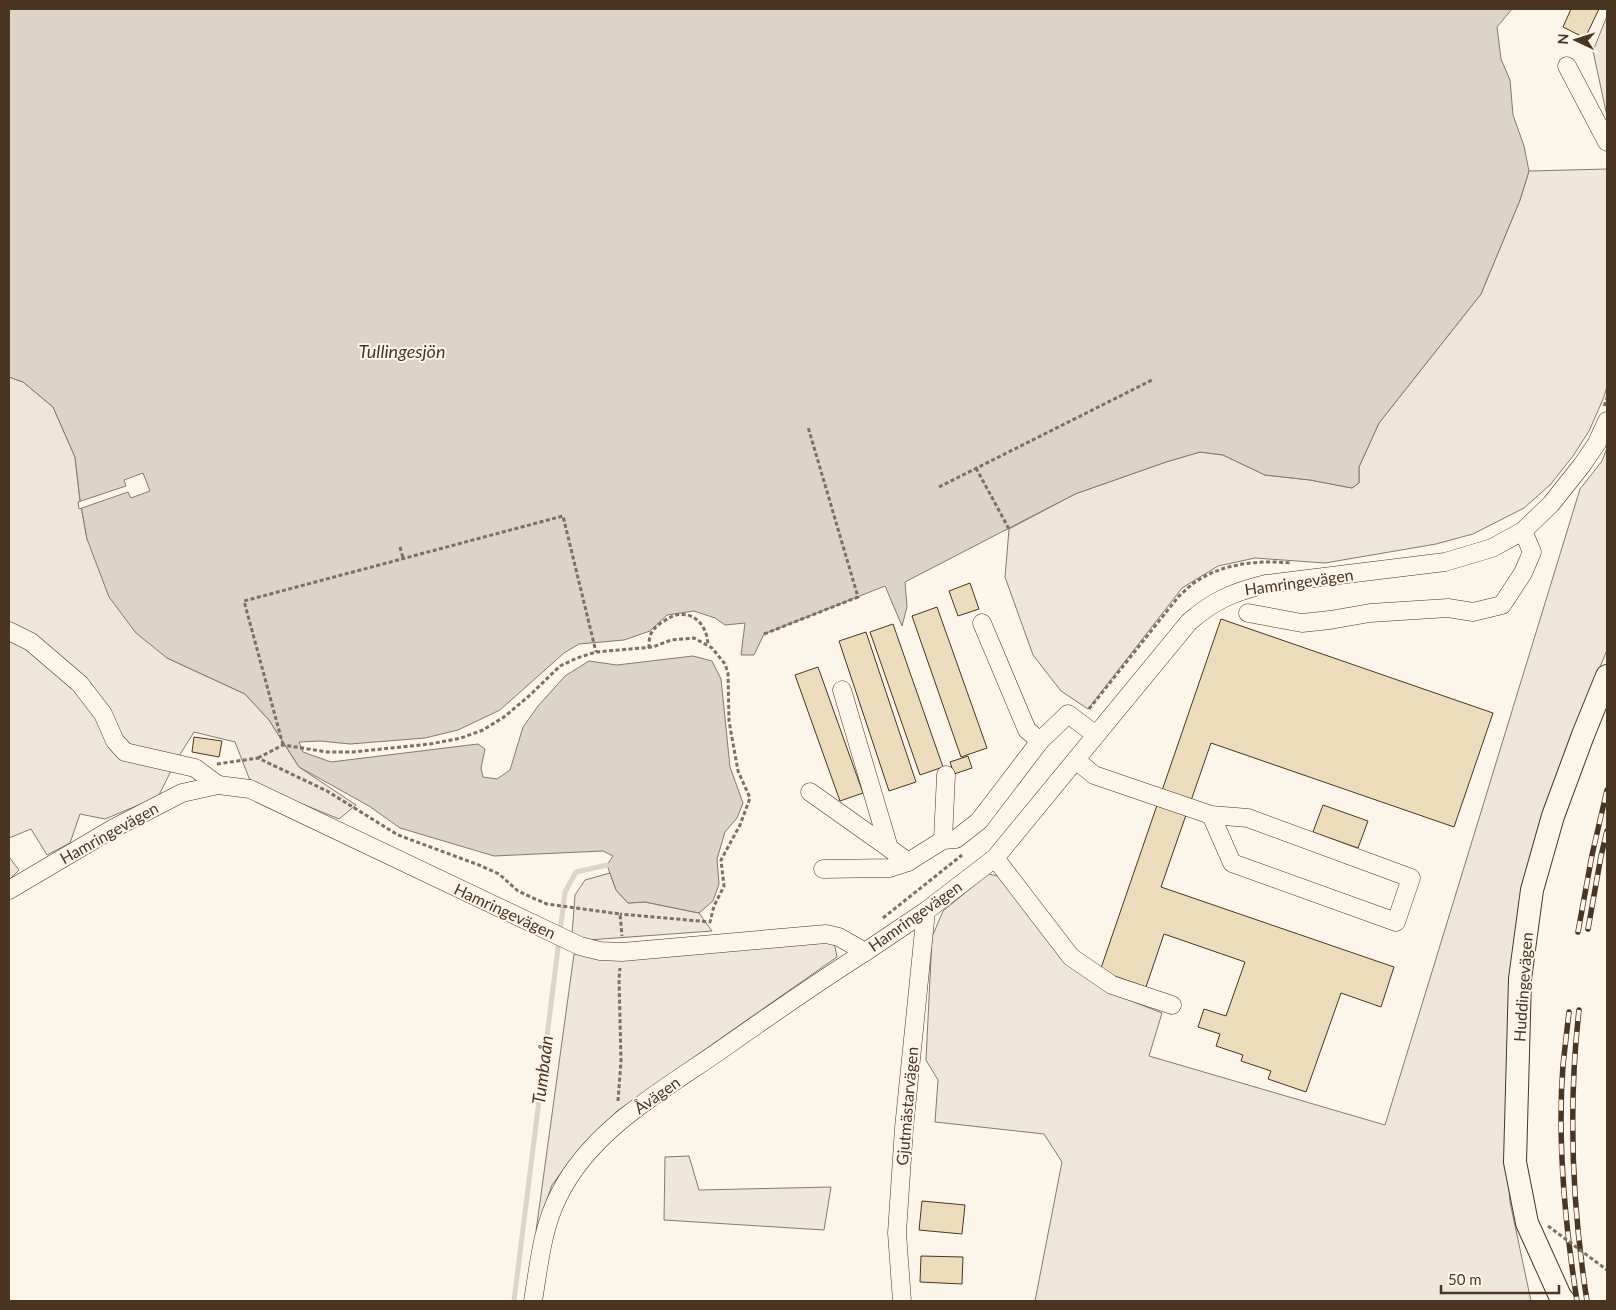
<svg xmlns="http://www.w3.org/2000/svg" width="1616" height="1310" font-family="Lato,sans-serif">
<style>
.green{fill:#ede6d9;stroke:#887966}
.water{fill:#dcd4c6;stroke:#887966}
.pier{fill:#fbf6e9;stroke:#887966}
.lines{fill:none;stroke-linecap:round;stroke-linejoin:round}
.stream{stroke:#dcd4c6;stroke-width:5}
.building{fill:#ecdcbc;stroke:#4a3520}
.minor-casing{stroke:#4a3520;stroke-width:19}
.major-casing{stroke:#4a3520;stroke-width:24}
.path{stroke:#7f6f5c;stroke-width:3;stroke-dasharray:4 2.5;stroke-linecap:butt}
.minor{stroke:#fbf6e9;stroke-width:18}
.major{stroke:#fbf6e9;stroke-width:22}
.rail-casing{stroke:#4a3520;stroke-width:5.5}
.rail{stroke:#fbf6e9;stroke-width:4;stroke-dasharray:11;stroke-linecap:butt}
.path-bridge{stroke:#7f6f5c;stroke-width:3;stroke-dasharray:4 2.5;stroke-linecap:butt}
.labels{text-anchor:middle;stroke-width:4;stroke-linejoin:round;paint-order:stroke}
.street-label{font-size:16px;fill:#4a3520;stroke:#fbf6e9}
.water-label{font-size:18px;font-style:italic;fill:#4a3520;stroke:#fbf6e9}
</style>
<rect width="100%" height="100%" fill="#fbf6e9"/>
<g class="green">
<polygon points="1607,16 1607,116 1593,51"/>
<polygon points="1607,169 1607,386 1604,397 1589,431 1573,456 1550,485 1524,508 1473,534 1436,544 1325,563 1255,558 1218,566 1182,588 1088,709 1061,691 1033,655 1005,577 1009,529 1075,494 1166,462 1200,452 1223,455 1265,475 1310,480 1352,488 1359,483 1359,467 1379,423 1481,294 1520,200 1529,171"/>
<polygon points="9,377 23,382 53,407 75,457 80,500 87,539 167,658 245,694 269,720 299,767 356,805 339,819 251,783 235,742 194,732 176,761 158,797 105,819 80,814 70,843 47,855 31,829 9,838"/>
<polygon points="1607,448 1607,650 1570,740 1541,817 1526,872 1506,1150 1510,1202 1531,1301 1035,1301 1062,1162 1044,1134 935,1122 938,1080 926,1060 932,937 943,911 988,874 1004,877 1116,995 1162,1013 1149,1056 1385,1125 1580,489 1602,461"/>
<polygon points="9,857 19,870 9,880"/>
<polygon points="610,873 616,890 628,903 645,902 699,913 712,931 588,940 572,934 575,895 585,880"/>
<polygon points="830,940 835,947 837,957 617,1111 576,1153 552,1185 536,1231 574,954 626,960"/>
<polygon points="689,1156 699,1190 831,1187 824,1230 664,1220 665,1157"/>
</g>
<polygon class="water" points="9,9 1512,9 1497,27 1501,59 1510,80 1513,115 1524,146 1529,171 1520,200 1481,294 1379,423 1359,467 1359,483 1352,488 1310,480 1265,475 1223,455 1200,452 1166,462 1075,494 905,582 907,607 902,626 885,586 764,634 754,655 741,655 745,623 725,625 715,618 694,611 667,615 650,631 624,640 579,644 564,653 500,710 458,730 425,738 350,744 320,741 299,742 303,752 331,762 478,744 485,749 481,768 483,777 497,779 510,770 523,727 538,706 565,676 589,661 617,665 693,656 712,661 721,679 730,767 743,803 737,818 725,832 717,859 719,884 713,901 699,913 645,902 628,903 616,890 607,865 613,856 603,851 494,856 400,828 369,806 299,767 269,720 245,694 167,658 136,633 109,597 87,539 80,500 75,457 53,407 23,382 9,377"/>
<polygon class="pier" points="143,473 150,491 131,498 128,492 79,509 78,502 126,486 124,480"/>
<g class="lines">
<polyline class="stream" points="514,1301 565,892 576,872 607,865"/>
</g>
<g class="building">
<polygon points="1571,9 1599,9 1585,38 1563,27"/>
<polygon points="970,583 979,609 958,616 949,591"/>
<polygon points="937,607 987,748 961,757 912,616"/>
<polygon points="1221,619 1493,713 1454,827 1211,743 1161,887 1394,967 1381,1007 1341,993 1306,1092 1268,1079 1271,1071 1241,1061 1243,1055 1216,1046 1220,1034 1198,1027 1204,1009 1226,1016 1245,962 1164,934 1146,987 1100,971"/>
<polygon points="893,624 943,767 920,775 870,632"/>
<polygon points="866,632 916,782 889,791 839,641"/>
<polygon points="818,667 863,793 840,801 795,675"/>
<polygon points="194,737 222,741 219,757 192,752"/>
<polygon points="968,756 972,768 954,774 950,762"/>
<polygon points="1323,805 1368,821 1358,848 1313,832"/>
<polygon points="922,1201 965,1205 962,1234 919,1230"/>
<polygon points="921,1256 963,1257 962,1284 920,1282"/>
</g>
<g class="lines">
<defs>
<g id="minor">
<polyline points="1567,66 1607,142"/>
<polyline points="1248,613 1302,623 1330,620 1370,613 1448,608 1473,612 1502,605 1523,573 1532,552 1523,531"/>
<polyline points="982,623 1027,730 1040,741"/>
<polyline points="9,631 31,642 80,684 103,714 115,741 125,752 195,768 218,785"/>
<polyline points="842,690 889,848 908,862"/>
<polyline points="1076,760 1094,775 1211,815 1248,818 1411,878 1396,922 1232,863 1211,815"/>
<polyline points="810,792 889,848"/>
<polyline points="943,840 946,775"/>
<polyline points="995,858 1071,957 1112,985 1172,1005"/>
<polyline points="823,869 890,868 908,862 943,840 956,839 979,821 1040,741 1068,714 1096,735"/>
<path d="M 9,890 L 114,828 L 182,793 L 218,785 L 250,789 L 580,946 L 600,951 L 622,952 L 826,934 L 839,937 L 865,952 L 926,911 L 995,858 L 1189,622 C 1214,600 1234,592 1266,584 L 1445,562 L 1492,548 L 1523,531 L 1551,504 L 1582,465 L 1597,443 L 1607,421"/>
<path d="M 533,1301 C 539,1265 542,1228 559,1195 C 591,1130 660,1092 718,1052 C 766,1018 815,984 865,952"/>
<polyline points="902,1301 897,1233 904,1128 926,911"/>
</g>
<polyline id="major" points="1564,1301 1560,1296 1527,1223 1515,1162 1520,979 1532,890 1553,816 1583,735 1607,676"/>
</defs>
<use href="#minor" class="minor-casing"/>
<use href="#major" class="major-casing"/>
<g class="path">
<polyline points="1604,406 1607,398"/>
<polyline points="976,468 1009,529"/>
<polyline points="939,487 1154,379"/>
<polyline points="400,547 403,558"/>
<polyline points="764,634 858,597 808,427"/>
<path d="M 649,648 C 649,643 649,636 652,632 C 654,628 659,624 664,621 C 686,605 707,620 708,645"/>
<path d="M 1089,709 L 1179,596 C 1185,591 1190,585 1197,581 C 1224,563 1259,560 1291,563"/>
<polyline points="283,745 244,601 563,516 596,652"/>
<polyline points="258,758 283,745 327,752 353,752 430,744 461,738 483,730 504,717 529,696 560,666 577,658 596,652 653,647 671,640 694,638 712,648 725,664 728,673 729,721 738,771 750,798 740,825 721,860 724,886 714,906 710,922 620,914"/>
<polyline points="217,764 258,758 327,791 398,835 479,865 499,874 518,891 533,898 547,904 620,914 622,936"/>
<polyline points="883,918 962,855"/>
<polyline points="618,1101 621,1061 619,979 620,968"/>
</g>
<use href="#minor" class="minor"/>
<use href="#major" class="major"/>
<defs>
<g id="rail">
<polyline points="1588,929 1601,856 1607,831"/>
<polyline points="1578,932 1592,855 1607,790"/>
<path d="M 1579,1010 C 1568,1107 1572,1205 1587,1301"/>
<path d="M 1569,1012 C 1567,1029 1565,1047 1563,1065 C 1557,1143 1565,1224 1577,1301"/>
</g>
</defs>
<use href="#rail" class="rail-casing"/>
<use href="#rail" class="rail"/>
<polyline class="path-bridge" points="1548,1226 1607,1270"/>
</g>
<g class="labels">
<g class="street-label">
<text transform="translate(1299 582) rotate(-8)" y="6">Hamringevägen</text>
<text transform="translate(109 833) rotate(-29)" y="6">Hamringevägen</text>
<text transform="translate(505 911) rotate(25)" y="6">Hamringevägen</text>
<text transform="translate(915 916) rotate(-35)" y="6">Hamringevägen</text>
<text transform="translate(1523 987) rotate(-86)" y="6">Huddingevägen</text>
<text transform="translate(657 1095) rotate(-35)" y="6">Åvägen</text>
<text transform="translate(907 1106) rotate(-85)" y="6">Gjutmästarvägen</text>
</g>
<g class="water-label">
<text x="402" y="358">Tullingesjön</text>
<text transform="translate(543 1070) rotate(-83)" y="6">Tumbaån</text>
</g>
</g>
<rect width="1616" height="1310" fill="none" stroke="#4a3520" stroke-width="20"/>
<g transform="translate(1576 40) rotate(274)" stroke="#fbf6e9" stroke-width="4" paint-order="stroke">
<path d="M0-4L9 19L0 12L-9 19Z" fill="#4a3520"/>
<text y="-8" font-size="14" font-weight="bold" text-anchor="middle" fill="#4a3520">N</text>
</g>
<path d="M1441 1285v8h118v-8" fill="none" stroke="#4a3520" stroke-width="2.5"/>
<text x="1448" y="1285" font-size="15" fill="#4a3520" stroke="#fbf6e9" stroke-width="4" paint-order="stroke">50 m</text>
</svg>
